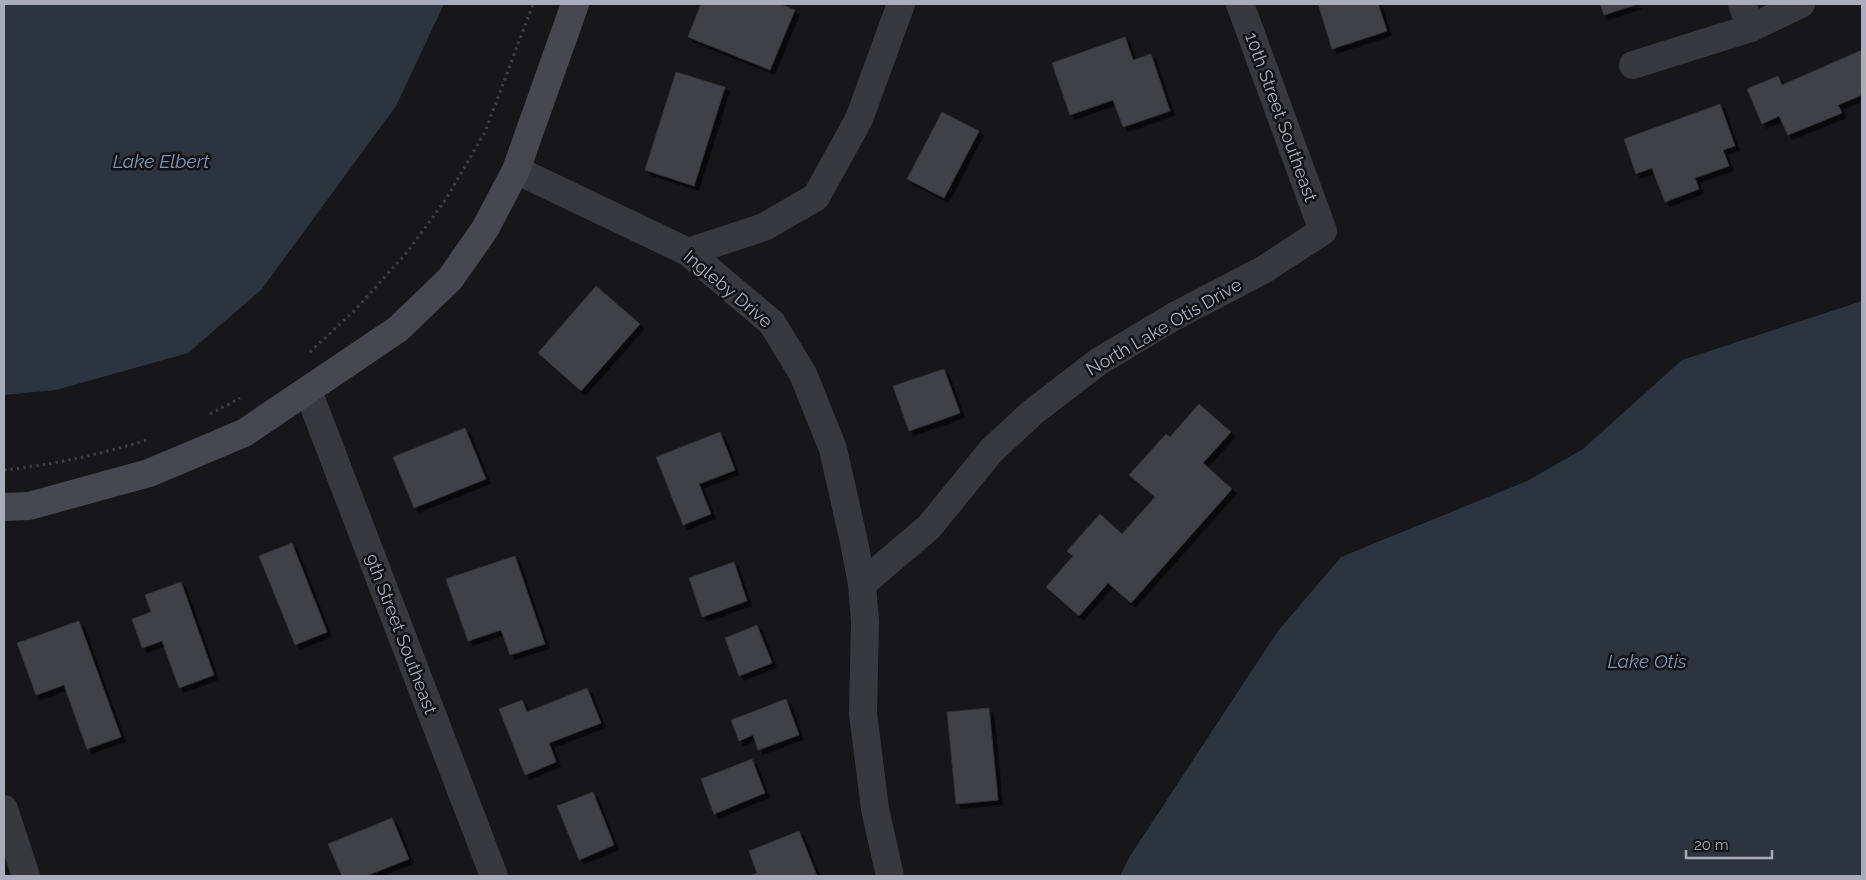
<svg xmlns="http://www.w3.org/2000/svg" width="1866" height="880" font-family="Raleway,sans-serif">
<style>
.water{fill:#2c353f}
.building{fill:#414147;stroke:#313136;filter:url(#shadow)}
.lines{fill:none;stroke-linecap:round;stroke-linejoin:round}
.path{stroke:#3e3f46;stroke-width:3;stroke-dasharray:2.5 4;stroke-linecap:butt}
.street{stroke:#38383f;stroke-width:28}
.secondary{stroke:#46474f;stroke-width:28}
.labels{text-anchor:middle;stroke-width:5;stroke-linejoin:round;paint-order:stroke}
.street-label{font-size:18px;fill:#a8acbb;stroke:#121215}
.water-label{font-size:19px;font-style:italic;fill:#7c98b9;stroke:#121215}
</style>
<defs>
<filter id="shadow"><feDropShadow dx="4.5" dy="4.5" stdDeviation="0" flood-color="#0009"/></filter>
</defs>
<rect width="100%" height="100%" fill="#17171a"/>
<g class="water">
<polygon points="4,4 444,4 396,106 261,290 188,353 56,390 4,395"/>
<polygon points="1862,301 1862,876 1120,876 1130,856 1278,631 1341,557 1527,481 1583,449 1682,360"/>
</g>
<g class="building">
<polygon points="701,4 780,4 795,10 770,70 688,37"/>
<polygon points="1318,4 1378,4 1387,31 1332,49"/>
<polygon points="1600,4 1638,4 1604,15"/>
<polygon points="1125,37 1133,60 1151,54 1170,111 1123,127 1113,100 1070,115 1052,63"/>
<polygon points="1862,50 1862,95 1838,105 1842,113 1788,135 1779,116 1762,124 1747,89 1778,76 1782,85"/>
<polygon points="676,72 725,87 694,186 645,170"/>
<polygon points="1720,104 1735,146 1723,150 1729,166 1695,178 1699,189 1665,202 1652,168 1636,174 1624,139"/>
<polygon points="942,112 979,131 944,198 907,179"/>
<polygon points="596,286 640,324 581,391 538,353"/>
<polygon points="944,369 960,413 909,431 893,386"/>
<polygon points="1199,404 1231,432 1203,463 1232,489 1131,603 1108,583 1079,616 1046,587 1073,556 1067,551 1100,514 1122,534 1155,497 1129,475 1166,434 1170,437"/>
<polygon points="465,428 486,479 414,508 393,457"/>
<polygon points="720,432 735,470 699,484 711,514 683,525 656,457"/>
<polygon points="292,543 327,632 295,645 259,556"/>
<polygon points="515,556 545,644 510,655 501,630 468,641 446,579"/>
<polygon points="734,562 747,601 702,617 689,578"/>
<polygon points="181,582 214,675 179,688 162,641 142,648 132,619 151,612 145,595"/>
<polygon points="79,621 121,737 87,749 64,685 36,695 17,643"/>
<polygon points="757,625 772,663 739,676 725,638"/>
<polygon points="587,688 601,723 549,743 556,762 525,775 499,709 522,700 527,712"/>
<polygon points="786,699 799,735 758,750 753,735 739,741 731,720"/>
<polygon points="989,708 998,800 956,804 947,712"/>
<polygon points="752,759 765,793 714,814 701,779"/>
<polygon points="593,792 614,845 579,860 557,806"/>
<polygon points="392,818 409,859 366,876 342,876 328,844"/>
<polygon points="799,831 817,876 749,876 757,873 749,851"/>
</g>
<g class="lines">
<g class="path">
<polyline points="310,352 356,309 408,251 446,199 485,132 533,4"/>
<polyline points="210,414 240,398"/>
<path d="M 4,470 C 53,465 102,454 150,439"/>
</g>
<g class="street">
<polyline points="1742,4 1751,28"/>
<polyline points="1633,65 1751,28 1801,4"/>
<polyline points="516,170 688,252 772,323 803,374 833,449 854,542 862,584"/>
<polyline points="688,252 764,227 816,197 859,119 901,4"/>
<polyline points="308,391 494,876"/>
<polyline points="4,809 26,876"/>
<polyline points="890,876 875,809 863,714 865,621 862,584 929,527 991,451 1033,412 1098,362 1173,317 1263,270 1323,231 1240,4"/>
</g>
<polyline class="secondary" points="4,507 29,506 149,473 244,433 398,329 450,279 485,229 516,170 575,4"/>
</g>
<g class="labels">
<g class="street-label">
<text transform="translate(1281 117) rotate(70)" y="6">10th Street Southeast</text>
<text transform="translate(728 289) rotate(40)" y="6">Ingleby Drive</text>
<text transform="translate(1164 327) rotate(-30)" y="6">North Lake Otis Drive</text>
<text transform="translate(401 634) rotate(69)" y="6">9th Street Southeast</text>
</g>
<g class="water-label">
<text x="161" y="168">Lake Elbert</text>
<text x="1647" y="668">Lake Otis</text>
</g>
</g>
<rect width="1866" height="880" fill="none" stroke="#a8acbb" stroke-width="10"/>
<path d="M1686 850v8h86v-8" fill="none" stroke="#a8acbb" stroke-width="2.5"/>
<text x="1694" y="850" font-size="15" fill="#a8acbb" stroke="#121215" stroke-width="4" paint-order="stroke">20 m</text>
</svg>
